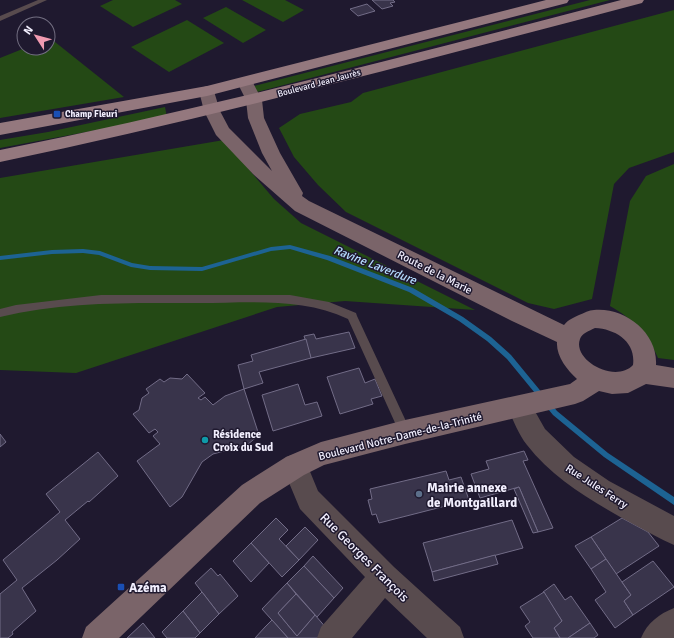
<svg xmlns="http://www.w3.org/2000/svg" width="674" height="638" font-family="Signika,sans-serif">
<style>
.green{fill:#244915}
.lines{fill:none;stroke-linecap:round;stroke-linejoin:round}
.stream{fill:#1d6393;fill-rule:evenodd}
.building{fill:#39344b;stroke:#726c87}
.lane{fill:#584b4e;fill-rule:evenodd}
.street{fill:#584b4e;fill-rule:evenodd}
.secondary{fill:#7a6469;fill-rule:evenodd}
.primary{fill:#94787e;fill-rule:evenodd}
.transit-dot{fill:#1a4fb4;stroke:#1f192f;stroke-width:1.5}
.culture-dot{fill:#0f9aa8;stroke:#1f192f;stroke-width:1.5}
.service-dot{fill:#5c6f8a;stroke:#1f192f;stroke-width:1.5}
.labels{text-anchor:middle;stroke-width:3;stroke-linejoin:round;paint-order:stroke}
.far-street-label{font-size:9px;fill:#f2effe;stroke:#1f192f}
.far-poi-label{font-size:9px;font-weight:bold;fill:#f2effe;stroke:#1f192f;text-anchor:start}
.street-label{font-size:11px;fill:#f2effe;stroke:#1f192f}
.poi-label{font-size:11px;font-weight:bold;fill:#f2effe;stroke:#1f192f;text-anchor:start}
.water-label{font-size:12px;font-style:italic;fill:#b5ddff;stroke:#1f192f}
.near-poi-label{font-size:13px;font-weight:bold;fill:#f2effe;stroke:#1f192f;text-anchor:start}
.near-street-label{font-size:13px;fill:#f2effe;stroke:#1f192f}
</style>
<rect width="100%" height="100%" fill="#1f192f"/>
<g class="green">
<polygon points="113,0 175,0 182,4 133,27 100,6"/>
<polygon points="242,0 285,0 304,10 283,22"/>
<polygon points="590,0 610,0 257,92 254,86"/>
<polygon points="226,7 266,30 243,43 203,18"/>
<polygon points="674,10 674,152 629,168 614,184 592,299 554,309 528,303 346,212 318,185 294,157 279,128 300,114 351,102 363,93"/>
<polygon points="187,20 224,43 169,72 131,47"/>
<polygon points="50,38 124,97 0,118 0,58 25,48 48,48 48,39"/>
<polygon points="165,107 167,117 0,148 0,140 48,132"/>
<polygon points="224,140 274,199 301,223 475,310 345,301 277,307 76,373 0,370 0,178"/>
<path d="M 674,164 L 674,360 L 658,358 C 648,334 633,319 610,306 L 630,201 L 646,176 Z"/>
</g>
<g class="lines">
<polygon class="stream" points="290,245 330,256 413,288 463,317 491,337 511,355 557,411 608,453 674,497 674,505 604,457 553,415 507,359 487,341 459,321 409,292 327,260 290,249 271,251 202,271 150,270 131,267 99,255 83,253 52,254 0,260 0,256 52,250 83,249 100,251 132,263 150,266 202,267 271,247"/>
</g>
<g class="building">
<polygon points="372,0 393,0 395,2 390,3 393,6 382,9"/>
<polygon points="367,4 375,11 358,16 350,9"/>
<polygon points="349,332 355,348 311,358 304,336 314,334 316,339"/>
<polygon points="306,339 311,358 259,372 263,383 244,389 238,365 253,361 251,355"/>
<polygon points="359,368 365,383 375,379 382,396 371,399 373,404 340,414 327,377"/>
<polygon points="187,374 205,393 198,398 201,400 205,397 213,405 225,396 244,389 259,435 247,445 213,454 202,462 182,497 170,507 137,461 160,444 153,436 158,432 155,429 149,433 133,414 139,410 142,398 149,393 146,389 160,379 164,382 170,378 182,379"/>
<polygon points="298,384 305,405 317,402 322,416 273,431 262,395"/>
<polygon points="0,434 6,442 0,447"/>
<polygon points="524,451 528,460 523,461 553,528 538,532 519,487 480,498 471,474 489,469 486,461"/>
<polygon points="98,452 118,476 89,502 88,501 65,520 80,539 57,560 22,588 36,611 12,632 13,634 8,638 0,638 0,594 17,580 3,560 60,512 46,494"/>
<polygon points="446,471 449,480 461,477 469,500 379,523 376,514 372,515 368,500 372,499 370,489"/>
<polygon points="519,487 538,532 533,533 514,489"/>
<polygon points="276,518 288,530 279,539 299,560 282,577 251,543"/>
<polygon points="622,518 648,532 659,546 616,574 591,537"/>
<polygon points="512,520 523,548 432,572 423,543"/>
<polygon points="305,527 318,540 299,560 286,546"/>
<polygon points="591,537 606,559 591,569 575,546"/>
<polygon points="251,543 269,563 251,582 233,561"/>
<polygon points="495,555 498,564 434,581 432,572"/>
<polygon points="313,556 343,588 334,598 304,566"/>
<polygon points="606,559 631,595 624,601 633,615 615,628 595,600 606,592 591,569"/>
<polygon points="653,561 674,587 633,615 624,601 631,595 622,582"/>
<polygon points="304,566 334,598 317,617 287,583"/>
<polygon points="211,568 218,576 220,574 238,596 219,614 195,583"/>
<polygon points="287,583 296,594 278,613 297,636 315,615 328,630 321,638 288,638 262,609"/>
<polygon points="554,584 565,600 571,596 590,623 568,638 560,638 554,628 562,621 543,592"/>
<polygon points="202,592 219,614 200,633 183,611"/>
<polygon points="544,592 562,621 554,628 560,638 533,638 525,626 530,622 520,607"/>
<polygon points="296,594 315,615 297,636 278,613"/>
<polygon points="183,611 200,633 195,638 167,638 162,632"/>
<polygon points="272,620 288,638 255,638 265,627"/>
<polygon points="143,623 155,638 127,638"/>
<polygon points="590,623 598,635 594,638 568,638"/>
</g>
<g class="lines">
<g class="lane">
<polygon points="38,0 47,0 0,21 0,16"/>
<path d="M 101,295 L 290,295 L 329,302 L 356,313 L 357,316 L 411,432 L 409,436 L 405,438 L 401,436 L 348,319 C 302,297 249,303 199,303 C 133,303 65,301 0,317 L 0,309 L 16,305 Z"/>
</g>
<g class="street">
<path d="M 519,396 L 528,399 L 545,429 L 574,457 L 609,481 L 674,516 L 674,545 C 660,539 647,531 633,524 C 595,503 554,480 527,445 C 518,434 513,419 507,407 L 510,399 Z"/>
<polygon points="295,454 304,457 318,491 394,567 460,627 464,638 427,638 385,598 352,638 317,638 321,627 365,577 300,509 282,466 286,457"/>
<path d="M 674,608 L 674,638 L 641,638 C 647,623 659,614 674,608 Z"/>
</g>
<path class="secondary" d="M 245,77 L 251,79 L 262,100 L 264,118 L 280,153 L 303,193 L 302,196 L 309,201 L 564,325 C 569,319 573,318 579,315 C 584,313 589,310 594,310 C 625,307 658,333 656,365 L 674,368 L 674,388 L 646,384 L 628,393 L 612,394 L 599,391 L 583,401 L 575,404 L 405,444 L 324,465 L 304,475 L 260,503 L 119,638 L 82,638 L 86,627 L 242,485 L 286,457 L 321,442 L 405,420 L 570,384 L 577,379 C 567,370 556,356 557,342 L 512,321 L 295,211 L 253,174 L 216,135 L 204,111 L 199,91 L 201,88 L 207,86 L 213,88 L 220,111 L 229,128 L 272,171 L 262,153 L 248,118 L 246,100 L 237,82 L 239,79 ZM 595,328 C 616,329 636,342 633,365 C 615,384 572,360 580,339 C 582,333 589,331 595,328 Z"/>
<g class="primary">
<polygon points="546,0 569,0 567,3 207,96 0,135 0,123 207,86"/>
<path d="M 621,0 L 644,0 L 642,3 C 429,59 216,117 0,162 L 0,150 C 209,108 415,54 621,0 Z"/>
</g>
</g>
<g class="transit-dot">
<rect x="53" y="110" width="8" height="8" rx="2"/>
<rect x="117" y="583" width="8" height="8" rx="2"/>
</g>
<circle class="culture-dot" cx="205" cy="440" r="4"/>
<circle class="service-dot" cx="419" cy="494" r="4"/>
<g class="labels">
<g class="far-street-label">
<text transform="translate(319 83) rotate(-15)" y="3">Boulevard Jean Jaurès</text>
</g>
<g class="far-poi-label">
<text x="65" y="117">Champ Fleuri</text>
</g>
<g class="street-label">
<text transform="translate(435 272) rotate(27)" y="4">Route de la Marie</text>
<text transform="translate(400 436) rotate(-14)" y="4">Boulevard Notre-Dame-de-la-Trinité</text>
<text transform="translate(597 486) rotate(33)" y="4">Rue Jules Ferry</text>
</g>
<g class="poi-label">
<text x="213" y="438">Résidence<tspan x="213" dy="13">Croix du Sud</tspan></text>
</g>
<g class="water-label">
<text transform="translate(375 265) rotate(21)" y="4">Ravine Laverdure</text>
</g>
<g class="near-poi-label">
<text x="427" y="492">Mairie annexe<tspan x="427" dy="15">de Montgaillard</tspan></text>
<text x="129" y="592">Azéma</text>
</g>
<g class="near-street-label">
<text transform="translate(365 557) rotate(45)" y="5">Rue Georges François</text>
</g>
</g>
<g transform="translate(36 36) rotate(306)"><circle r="19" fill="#1f192f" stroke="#736f82"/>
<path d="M0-3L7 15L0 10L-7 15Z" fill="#f19ab1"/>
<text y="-6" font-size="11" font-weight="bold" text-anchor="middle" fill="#f2effe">N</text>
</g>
</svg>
